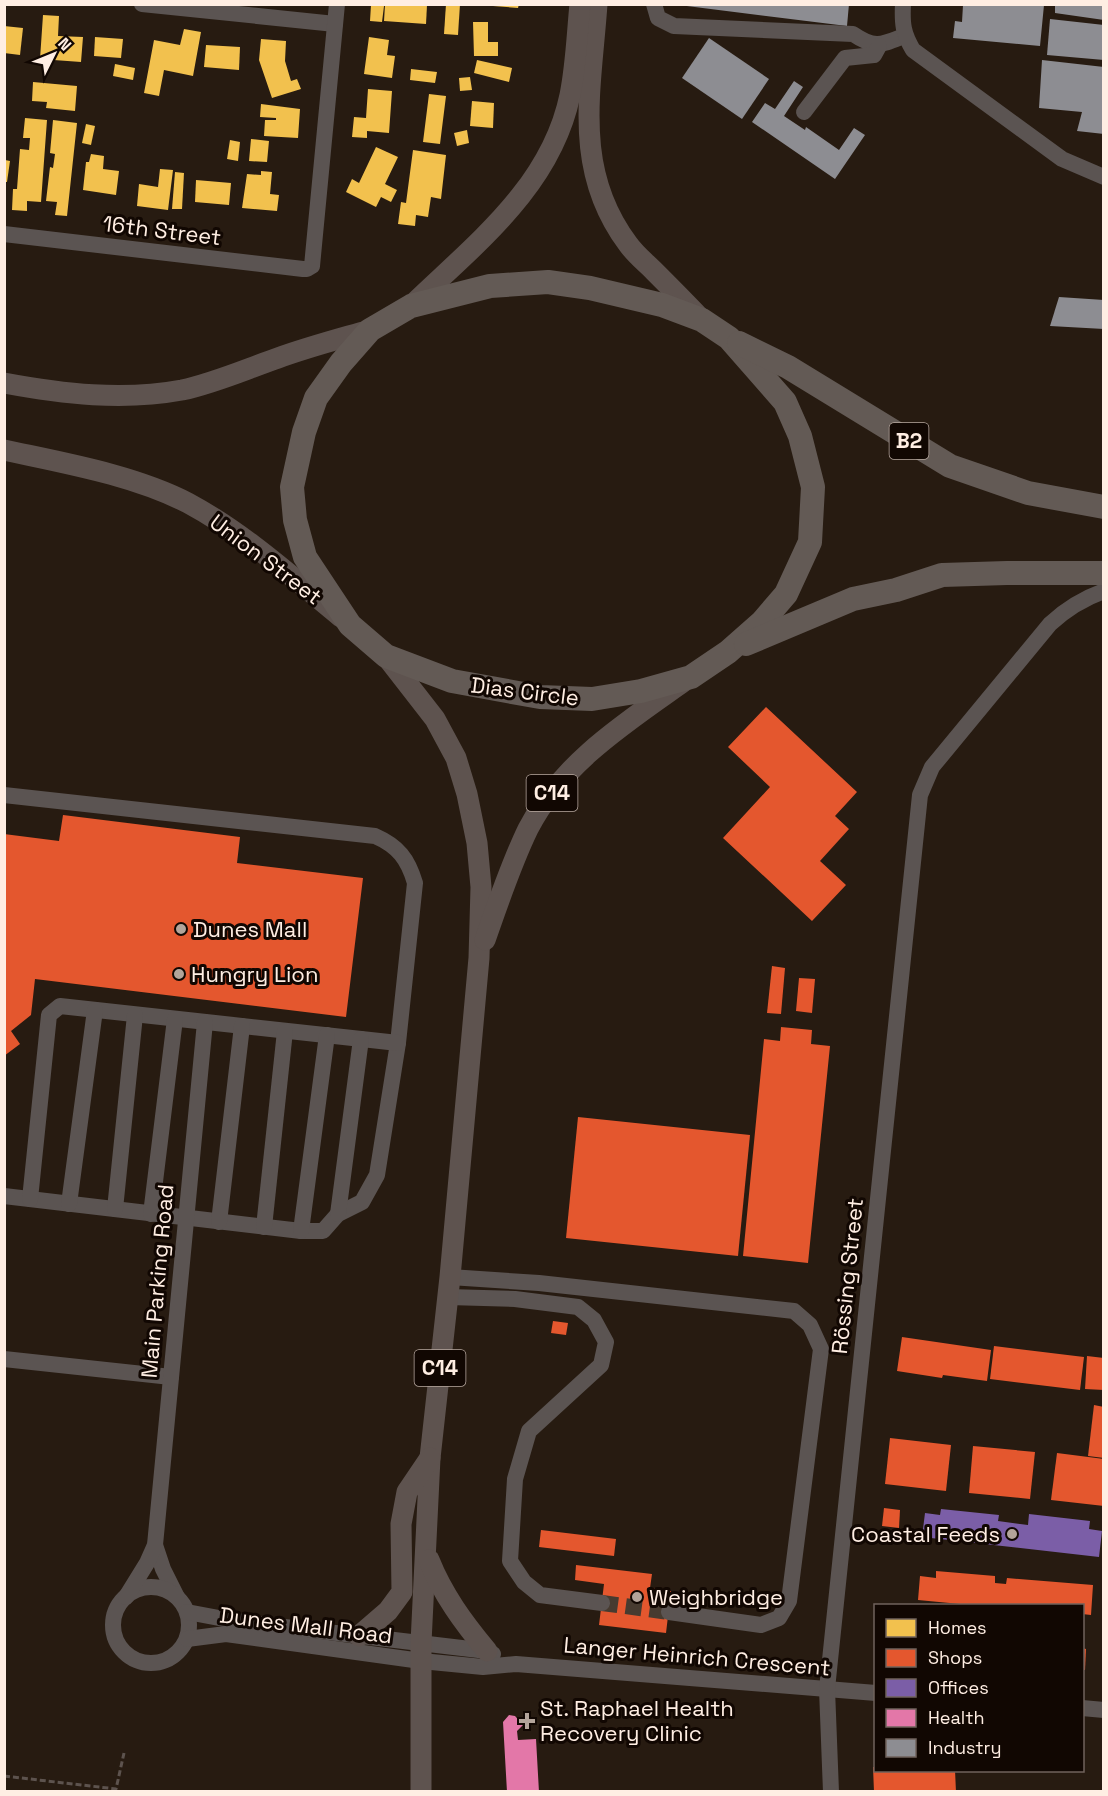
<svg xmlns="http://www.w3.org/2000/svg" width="1108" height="1796" font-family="'Space Grotesk',sans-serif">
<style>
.homes{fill:#f2c14e}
.shops{fill:#e4572e}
.offices{fill:#7b5ea7}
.health{fill:#e377a8}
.industry{fill:#8d8d92}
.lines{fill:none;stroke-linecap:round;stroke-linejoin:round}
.minor-tunnel{stroke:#473b30;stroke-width:16;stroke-dasharray:16 8;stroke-linecap:butt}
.path{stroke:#5d534e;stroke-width:3;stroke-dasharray:6 3;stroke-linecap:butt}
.minor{stroke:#5b5452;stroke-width:16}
.major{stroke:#5e534f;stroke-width:21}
.highway{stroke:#635a55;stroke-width:24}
.poi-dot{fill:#b3a49a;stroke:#110702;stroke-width:2}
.labels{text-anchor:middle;stroke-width:6;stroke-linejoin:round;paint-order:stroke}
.shield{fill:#110702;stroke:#b8a9a0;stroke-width:1.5}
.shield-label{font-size:21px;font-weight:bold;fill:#ffeee3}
.street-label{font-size:22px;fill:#ffeee3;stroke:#110702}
.poi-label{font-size:22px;fill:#ffeee3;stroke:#110702;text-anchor:start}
</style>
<rect width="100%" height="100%" fill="#271b11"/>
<g class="homes">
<polygon points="446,4 460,4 458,35 444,34"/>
<polygon points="494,4 519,4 518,8 493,6"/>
<polygon points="371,5 384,6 382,22 370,21"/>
<polygon points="385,5 427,5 426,24 384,21"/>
<polygon points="43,15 59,16 58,36 83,37 81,62 40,59"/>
<polygon points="473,22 488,22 488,42 498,42 498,56 474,56"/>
<polygon points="4,26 23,28 20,55 4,53"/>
<polygon points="184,29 201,32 193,76 164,70 159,96 144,93 154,40 180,45"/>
<polygon points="95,37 123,39 121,58 94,56"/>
<polygon points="369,37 389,40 387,55 395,56 392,78 364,74"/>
<polygon points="261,39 286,41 285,61 291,81 297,79 301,89 272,98 259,60"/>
<polygon points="206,45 240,47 239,70 204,67"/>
<polygon points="477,60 512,68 509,82 474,73"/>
<polygon points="115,64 135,68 133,80 113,76"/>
<polygon points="411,69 437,72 435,83 410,80"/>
<polygon points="470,77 472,90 460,91 459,78"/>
<polygon points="33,82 77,86 75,111 46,108 47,102 32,101"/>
<polygon points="368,89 392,91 389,133 367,131 367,138 352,137 354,117 366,118"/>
<polygon points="429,94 446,96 440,144 423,142"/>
<polygon points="472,101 494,103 493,128 470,126"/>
<polygon points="261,104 300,109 298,138 264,136 265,120 276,120 276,118 260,117"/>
<polygon points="25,118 47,120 41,202 27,201 27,211 12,210 13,189 17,189 20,149 29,150 30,138 23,138"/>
<polygon points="53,120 77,123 67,216 55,215 57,202 46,201 50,167 53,168 55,154 50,153"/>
<polygon points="86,124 95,126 91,145 82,143"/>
<polygon points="467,130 469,143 457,146 454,133"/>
<polygon points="251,139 269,141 267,162 249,161"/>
<polygon points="230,140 240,142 238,161 227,159"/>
<polygon points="376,147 398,157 385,184 397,190 391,202 381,197 376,207 346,192 352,179 359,183"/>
<polygon points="413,150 446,155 441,199 431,197 428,217 416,215 415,226 398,224 401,202 406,203"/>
<polygon points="91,154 104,156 103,169 119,171 116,195 83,190 86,162 89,162"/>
<polygon points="5,160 10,161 7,182 5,182"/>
<polygon points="160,169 173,170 168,210 137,206 139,184 158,187"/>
<polygon points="261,171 272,172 270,194 279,195 277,211 242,208 247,174 261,175"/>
<polygon points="175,172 184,173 182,209 172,209"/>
<polygon points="196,180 231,183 229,205 195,202"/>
</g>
<g class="shops">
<polygon points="766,707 857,792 835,816 849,829 820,861 846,885 812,921 723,838 770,787 728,747"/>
<polygon points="63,815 240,837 237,863 363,878 346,1017 35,979 31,1015 11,1031 20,1044 4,1056 4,834 59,841"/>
<polygon points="772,966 785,968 781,1014 767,1013"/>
<polygon points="799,978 815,979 812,1013 796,1011"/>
<polygon points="781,1027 812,1030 811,1044 830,1046 808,1263 743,1256 764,1039 780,1041"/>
<polygon points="578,1117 750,1135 738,1256 566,1238"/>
<polygon points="553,1321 568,1323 566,1335 551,1333"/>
<polygon points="902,1337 991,1350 987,1381 943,1375 942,1378 897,1371"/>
<polygon points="994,1346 1084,1357 1080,1390 990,1379"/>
<polygon points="1087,1356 1104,1358 1104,1390 1085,1389"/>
<polygon points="1094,1405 1104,1407 1104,1458 1088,1456"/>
<polygon points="890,1438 951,1445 946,1491 885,1484"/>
<polygon points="973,1446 1035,1452 1030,1499 969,1493"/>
<polygon points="1057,1453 1104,1459 1104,1506 1051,1500"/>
<polygon points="884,1508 900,1510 899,1528 882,1526"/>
<polygon points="541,1530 616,1539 614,1556 539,1547"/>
<polygon points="576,1565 652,1574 650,1588 671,1591 666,1633 599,1625 604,1584 575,1580"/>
<polygon points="936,1571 995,1576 995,1583 1006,1584 1007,1578 1093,1585 1091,1615 1082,1614 1082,1606 981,1606 918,1600 920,1576 936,1578"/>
<polygon points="1082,1648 1086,1649 1085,1670 1082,1670"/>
<polygon points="873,1767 876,1767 876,1770 955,1770 956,1792 874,1792"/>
</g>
<polygon class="offices" points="941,1509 999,1515 998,1521 1028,1525 1029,1514 1090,1521 1089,1529 1102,1531 1099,1557 922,1537 925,1513 940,1515"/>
<polygon class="health" points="509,1715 515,1716 523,1725 517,1731 518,1740 536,1739 539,1792 507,1792 503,1722"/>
<g class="industry">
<polygon points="671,4 849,4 847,26"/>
<polygon points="1055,4 1104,4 1104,20 1055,13"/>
<polygon points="963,5 1044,5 1040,46 953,38 955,21 962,22"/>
<polygon points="1050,19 1104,25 1104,60 1047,55"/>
<polygon points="709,38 769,79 742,119 682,78"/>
<polygon points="1042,60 1104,67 1104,134 1077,131 1082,112 1039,108"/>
<polygon points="794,81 803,87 784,116 805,130 806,127 839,150 854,128 865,135 835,179 752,122 765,103 775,109"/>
<polygon points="1059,297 1104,300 1104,329 1050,326"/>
</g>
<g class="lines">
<polyline class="minor-tunnel" points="602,1603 669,1612"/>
<polyline class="path" points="4,1776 116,1789 124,1753"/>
<g class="minor">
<polyline points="142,4 335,24"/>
<path d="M 654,4 L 658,18 L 674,26 L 853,34 C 875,49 881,45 904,36"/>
<path d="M 903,4 C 902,24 903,33 913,50 L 1062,159 L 1104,177"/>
<polyline points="804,112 845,58 874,55 879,46"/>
<polyline points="4,234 303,269 307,269 312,266 337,4"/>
<path d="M 4,795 L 375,836 C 398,846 408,859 415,883 L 398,1043 L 377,1175 L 362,1202 L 338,1214 L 323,1231 L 301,1231 L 4,1196"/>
<polyline points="30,1199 49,1015 60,1006 398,1043"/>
<polyline points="69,1204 95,1010"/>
<polyline points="115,1209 135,1015"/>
<polyline points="151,1214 175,1019"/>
<polyline points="338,1214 361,1039"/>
<polyline points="219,1222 242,1026"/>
<polyline points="264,1227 285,1031"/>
<polyline points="301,1231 327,1035"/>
<polyline points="450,1277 539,1283 794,1311 810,1325 821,1349 789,1601 779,1618 761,1625 669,1612"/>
<polyline points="448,1297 515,1299 578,1307 594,1320 606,1342 601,1365 529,1431 515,1479 510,1561 524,1582 540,1595 602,1603"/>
<polyline points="4,1359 171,1377"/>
<polyline points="155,1545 163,1569 177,1597"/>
<circle cx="151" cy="1625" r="38"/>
<polyline points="126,1597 147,1563 155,1545 205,1022"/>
<polyline points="187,1612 235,1621 487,1651 493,1654"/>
<polyline points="187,1639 226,1634 421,1661 483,1667 516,1664 876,1693"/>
<polyline points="1082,1708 1104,1710"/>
<path d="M 831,1792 L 827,1689 L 920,795 L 932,767 L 1050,624 C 1066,609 1082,599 1104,591"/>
</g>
<g class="major">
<path d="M 597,4 C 591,91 572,169 628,244 C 635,254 645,262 654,271 C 670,287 686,303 702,320"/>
<path d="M 411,306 C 475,244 551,187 570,95 C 576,66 577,34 580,4"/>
<path d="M 4,383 C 63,394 123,401 182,390 C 215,383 246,369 278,358 C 308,347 339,339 370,330"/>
<path d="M 4,450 C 64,463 134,475 188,503 C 244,533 292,577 341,617"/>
<polyline points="386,656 435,719 456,758 467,794 477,843 481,887 479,958 450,1277 430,1458 421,1643 421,1792"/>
<path d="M 485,940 C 498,903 511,864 528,829 C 561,764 625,723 683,682"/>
<path d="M 429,1560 C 443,1595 463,1622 487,1651"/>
<polyline points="359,1636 388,1611 402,1592 401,1524 407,1492 430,1458"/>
</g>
<g class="highway">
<polygon points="548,282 590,288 662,305 702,320 729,338 785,402 800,436 813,487 810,542 786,594 762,622 728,652 691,677 641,691 592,699 540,697 452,681 386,656 350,625 305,557 295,520 292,487 304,432 316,398 341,363 370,330 411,306 490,286"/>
<polyline points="739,343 788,367 950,466 1028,493 1104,507"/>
<polyline points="746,644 853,599 896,590 942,575 1007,573 1104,573"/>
</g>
</g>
<g class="poi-dot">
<circle cx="181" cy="929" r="6"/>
<circle cx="179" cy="974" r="6"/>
<circle cx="1012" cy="1534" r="6"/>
<circle cx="637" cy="1597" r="6"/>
<path d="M524 1712h6v6h6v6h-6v6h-6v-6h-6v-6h6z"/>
</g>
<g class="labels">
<g class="shield">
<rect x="889.5" y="423" width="39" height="36" rx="4.5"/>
<rect x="526.5" y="775" width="51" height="36" rx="4.5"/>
<rect x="414.5" y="1350" width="51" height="36" rx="4.5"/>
</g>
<g class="shield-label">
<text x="909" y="448">B2</text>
<text x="552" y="800">C14</text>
<text x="440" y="1375">C14</text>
</g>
<g class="street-label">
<text transform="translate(162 230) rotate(7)" y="8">16th Street</text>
<text transform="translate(266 559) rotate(37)" y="8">Union Street</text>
<text transform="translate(525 691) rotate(7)" y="8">Dias Circle</text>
<text transform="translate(847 1276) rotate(-84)" y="8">Rössing Street</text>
<text transform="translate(157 1281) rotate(-85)" y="8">Main Parking Road</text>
<text transform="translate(306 1625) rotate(7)" y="8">Dunes Mall Road</text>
<text transform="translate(697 1656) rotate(5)" y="8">Langer Heinrich Crescent</text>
</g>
<g class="poi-label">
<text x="193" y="937">Dunes Mall</text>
<text x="191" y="982">Hungry Lion</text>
<text x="1000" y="1542" text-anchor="end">Coastal Feeds</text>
<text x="649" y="1605">Weighbridge</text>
<text x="540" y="1716">St. Raphael Health<tspan x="540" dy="25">Recovery Clinic</tspan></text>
</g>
</g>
<rect width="1108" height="1796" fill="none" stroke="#ffeee3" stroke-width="12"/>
<rect x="874" y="1604" width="210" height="168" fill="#110702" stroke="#70635c" stroke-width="1.5"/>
<rect x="886" y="1619" width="30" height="18" fill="#f2c14e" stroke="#70635c" stroke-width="1.5"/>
<text x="928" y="1634" font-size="18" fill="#ffeee3">Homes</text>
<rect x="886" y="1649" width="30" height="18" fill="#e4572e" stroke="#70635c" stroke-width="1.5"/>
<text x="928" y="1664" font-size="18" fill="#ffeee3">Shops</text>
<rect x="886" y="1679" width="30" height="18" fill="#7b5ea7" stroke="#70635c" stroke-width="1.5"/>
<text x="928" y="1694" font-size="18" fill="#ffeee3">Offices</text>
<rect x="886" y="1709" width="30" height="18" fill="#e377a8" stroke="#70635c" stroke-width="1.5"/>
<text x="928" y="1724" font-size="18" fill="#ffeee3">Health</text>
<rect x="886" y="1739" width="30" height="18" fill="#8d8d92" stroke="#70635c" stroke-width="1.5"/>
<text x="928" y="1754" font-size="18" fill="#ffeee3">Industry</text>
<g transform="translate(54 54) rotate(47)" stroke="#110702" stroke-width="4.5" paint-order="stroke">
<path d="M0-4.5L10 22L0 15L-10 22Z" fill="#ffeee3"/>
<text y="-9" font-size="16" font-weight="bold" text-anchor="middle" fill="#ffeee3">N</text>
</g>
</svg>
